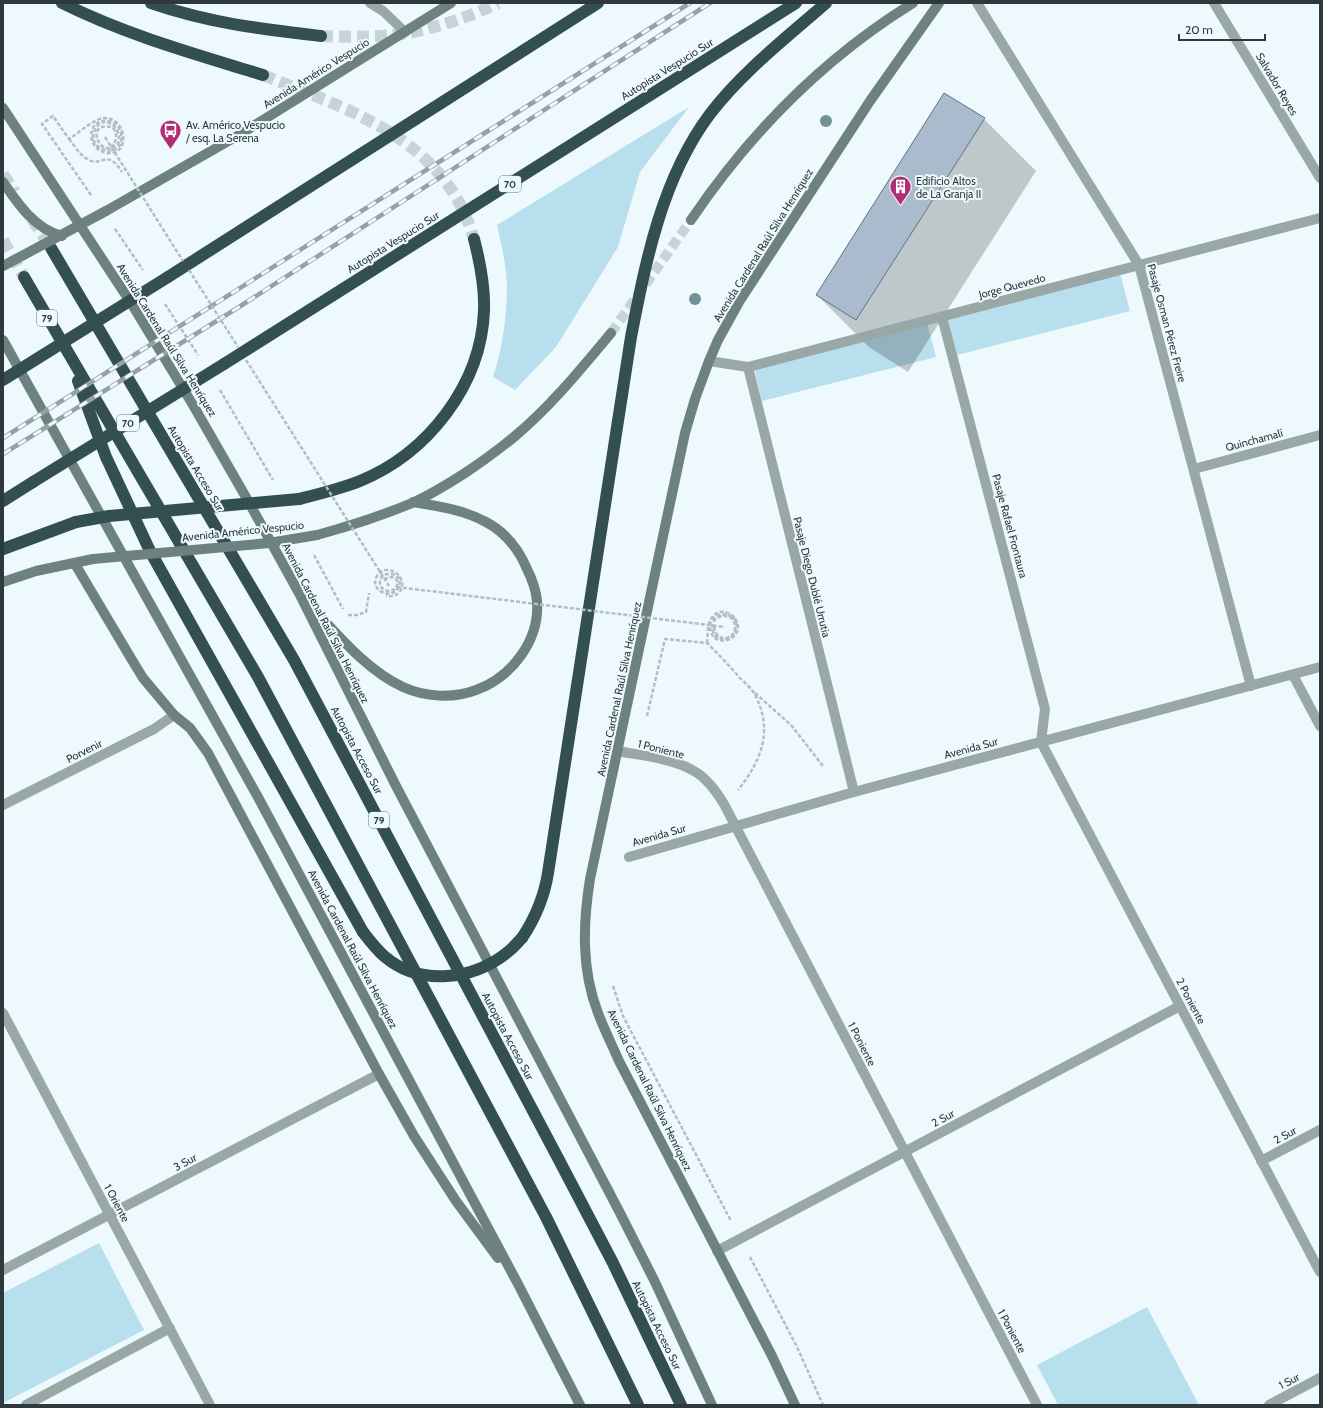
<svg xmlns="http://www.w3.org/2000/svg" width="1323" height="1408" font-family="Cabin,sans-serif">
<style>
.green{fill:#b8dfee}
.shadow{fill:#0003}
.building{fill:#a9bbcd;stroke:#637384}
.lines{fill:none;stroke-linecap:round;stroke-linejoin:round}
.secondary-tunnel{stroke:#c8d3d7;stroke-width:10;stroke-dasharray:10 5;stroke-linecap:butt}
.highway-tunnel{stroke:#c8d3d7;stroke-width:12;stroke-dasharray:12 6;stroke-linecap:butt}
.path{stroke:#b3bec2;stroke-width:2.5;stroke-dasharray:4 2;stroke-linecap:butt}
.lane{stroke:#9aa7a7;stroke-width:10}
.street{stroke:#9aa7a7;stroke-width:10}
.secondary{stroke:#6e8181;stroke-width:10}
.highway{stroke:#344f50;stroke-width:12}
.rail-casing{stroke:#96a1a5;stroke-width:4.5}
.rail{stroke:#eef9fd;stroke-width:3;stroke-dasharray:9;stroke-linecap:butt}
.path-bridge{stroke:#b3bec2;stroke-width:2.5;stroke-dasharray:4 2;stroke-linecap:butt}
.secondary-bridge{stroke:#6e8181;stroke-width:10}
.highway-bridge{stroke:#344f50;stroke-width:12}
.tree{fill:#738f99}
.labels{text-anchor:middle;stroke-width:4;stroke-linejoin:round;paint-order:stroke}
.shield{fill:#eef9fd;stroke:#687377;stroke-width:1}
.shield-label{font-size:10px;font-weight:bold;fill:#2e393d}
.street-label{font-size:11px;fill:#2e393d;stroke:#eef9fd}
.poi-label{font-size:11px;fill:#2e393d;stroke:#eef9fd;text-anchor:start}
</style>
<rect width="100%" height="100%" fill="#eef9fd"/>
<g class="green">
<path d="M 689,107 L 640,172 L 618,247 L 556,347 L 515,390 L 493,377 C 503,347 507,314 507,283 C 506,263 501,244 497,225 Z"/>
<polygon points="1120,273 1130,311 957,355 947,317"/>
<polygon points="926,319 936,357 762,401 753,363"/>
<polygon points="99,1243 144,1330 3,1403 3,1293"/>
<polygon points="1147,1307 1199,1405 1058,1405 1037,1365"/>
</g>
<polygon class="shadow" points="984,119 1036,171 908,372 869,347 817,295"/>
<polygon class="building" points="944,93 985,118 856,320 816,295"/>
<g class="lines">
<polyline class="secondary-tunnel" points="611,333 691,220"/>
<g class="highway-tunnel">
<path d="M 321,36 C 351,37 383,38 413,32 C 442,26 471,16 498,3"/>
<path d="M 263,75 C 331,103 413,128 454,194 C 463,208 469,223 474,239"/>
<polyline points="3,174 15,192"/>
<polyline points="32,219 51,248"/>
<polyline points="3,240 24,277"/>
</g>
<g class="path">
<path d="M 69,139 C 75,146 80,156 89,160 C 103,167 107,148 122,172"/>
<path d="M 91,195 L 42,124 L 53,116 L 69,139 C 78,133 87,125 97,120 C 124,108 135,156 107,153 C 87,151 85,118 108,121 C 114,122 120,127 121,133 C 127,162 82,151 96,128 C 109,107 136,149 105,148 C 91,139 95,121 113,128 C 118,135 117,141 111,147"/>
<polyline points="115,229 143,270"/>
<polyline points="165,304 198,355"/>
<polyline points="220,390 273,480"/>
<polyline points="314,555 343,609"/>
<path d="M 384,579 L 391,577 L 395,578 L 398,582 C 397,587 395,590 390,591 C 377,592 376,573 390,574 C 393,574 396,575 398,577 C 400,580 400,583 399,586 C 393,602 368,590 377,576 C 379,572 383,570 387,570 C 407,571 408,599 386,596"/>
<polyline points="348,615 357,615 366,612 369,593"/>
<path d="M 707,643 C 708,636 707,627 710,621 C 720,598 751,623 732,638 C 726,642 720,641 714,638 C 695,608 749,606 734,635 L 725,640 L 719,638 L 715,636 C 703,615 735,608 735,627 C 735,641 715,643 714,626"/>
<polyline points="755,693 791,725 823,766"/>
<path d="M 647,716 L 665,639 L 707,643 C 718,654 729,665 739,677 C 744,682 750,687 754,693 C 774,729 762,760 738,790"/>
<polyline points="613,986 623,1016 731,1221"/>
<polyline points="750,1257 797,1347 823,1405"/>
</g>
<polyline class="lane" points="370,3 383,11 405,32"/>
<g class="street">
<polyline points="977,3 1139,265 1251,686"/>
<polyline points="1214,3 1320,178"/>
<polyline points="942,317 1045,709 1041,742 1320,1272"/>
<polyline points="709,361 748,367 1320,218"/>
<polyline points="748,367 854,792"/>
<polyline points="1194,469 1320,435"/>
<polyline points="1293,675 1320,726"/>
<path d="M 618,751 C 643,756 672,758 694,771 C 708,779 717,792 725,806 L 905,1152 L 1037,1405"/>
<polyline points="3,805 154,729 174,715"/>
<polyline points="629,857 854,792 1320,667"/>
<polyline points="3,1013 210,1405"/>
<polyline points="1261,1161 1320,1130"/>
<polyline points="717,1251 1180,1006"/>
<polyline points="3,1270 379,1074"/>
<polyline points="26,1405 170,1328"/>
<polyline points="1269,1405 1320,1378"/>
</g>
<g class="secondary">
<polyline points="3,108 131,303 193,405 247,499 299,593 396,786 619,1211 655,1282 712,1405"/>
<polyline points="106,211 239,135 451,3"/>
<path d="M 691,220 C 750,133 824,58 913,3"/>
<polyline points="3,340 259,799 518,1284 580,1405"/>
<path d="M 317,535 C 350,526 381,516 412,503 C 430,495 448,484 465,473 C 482,462 498,450 514,437 C 550,407 581,369 611,333"/>
<polyline points="75,564 132,660 143,678 174,715 190,728 208,753 379,1074 414,1136 456,1201 498,1258"/>
<polyline points="3,582 36,571 93,559"/>
<path d="M 306,601 C 334,630 365,670 403,687 C 425,697 453,699 476,690 C 512,677 540,640 537,601 C 536,590 532,579 527,569 C 519,550 505,532 486,522 C 464,510 438,506 413,502"/>
<path d="M 795,1405 L 772,1356 L 619,1061 C 612,1045 604,1029 598,1013 C 581,969 583,923 590,879 L 685,433 L 695,399 L 709,361 L 718,340 L 739,302 L 870,101 L 939,3"/>
</g>
<g class="highway">
<path d="M 62,3 C 126,35 195,54 263,75"/>
<path d="M 151,3 C 209,23 261,29 321,36"/>
<polyline points="51,248 294,660 559,1160 613,1263 681,1405"/>
<polyline points="24,277 258,677 546,1217 638,1405"/>
<polyline points="168,277 598,3"/>
<polyline points="224,364 796,3"/>
<polyline points="78,381 106,457 150,551 363,932"/>
<path d="M 299,499 C 319,494 340,489 360,481 C 428,453 481,385 484,311 C 485,286 480,262 474,239"/>
<polyline points="3,501 33,482"/>
<polyline points="3,549 76,522"/>
<path d="M 522,938 C 536,917 544,898 548,873 L 631,337 C 646,260 662,178 710,114 C 742,72 786,38 826,3"/>
</g>
<defs>
<g id="rail">
<polyline points="3,438 690,3"/>
<polyline points="3,454 239,307 710,3"/>
</g>
</defs>
<use href="#rail" class="rail-casing"/>
<use href="#rail" class="rail"/>
<g class="path-bridge">
<polyline points="105,137 183,261"/>
<polyline points="189,270 238,347"/>
<polyline points="246,360 389,586"/>
<polyline points="397,587 725,627"/>
</g>
<g class="secondary-bridge">
<path d="M 3,182 C 18,204 35,229 62,236"/>
<polyline points="3,266 106,211"/>
<polyline points="93,559 269,543 317,535"/>
</g>
<g class="highway-bridge">
<polyline points="3,380 168,277"/>
<polyline points="33,482 224,364"/>
<polyline points="76,522 109,516 299,499"/>
<path d="M 363,932 C 370,941 376,949 384,956 C 420,987 474,980 509,951 C 514,947 518,942 522,938"/>
</g>
</g>
<g class="tree">
<circle cx="826" cy="121" r="6"/>
<circle cx="695" cy="299" r="6"/>
</g>
<defs>
<symbol id="bus-pin" viewBox="-11 -11 22 30"><path d="M0 17L-7.5 6A9.5 9.5 0 1 1 7.5 6Z" fill="#b22e74" stroke="#eef9fd"/><path d="M-5-6H5V4H4V6H2V4H-2V6H-4V4H-5ZM-3.5-4V0h7V-4ZM-3.5 1.2v1.5H-2V1.2ZM2 1.2v1.5H3.5V1.2Z" fill="#fff"/></symbol>
<symbol id="building-pin" viewBox="-11 -11 22 30"><path d="M0 17L-7.5 6A9.5 9.5 0 1 1 7.5 6Z" fill="#b22e74" stroke="#eef9fd"/><path d="M-4-6H4V6H1V3H-1V6H-4ZM-2.5-4.3h1.7v1.8h-1.7ZM.8-4.3h1.7v1.8H.8ZM-2.5-1h1.7V.8h-1.7ZM.8-1h1.7V.8H.8Z" fill="#fff"/></symbol>
</defs>
<g fill-rule="evenodd">
<use href="#bus-pin" x="158" y="118" width="25" height="34"/>
<use href="#building-pin" x="888" y="174" width="25" height="34"/>
</g>
<g class="labels">
<g class="shield">
<rect x="499" y="176" width="22" height="16" rx="3"/>
<rect x="37" y="310" width="20" height="16" rx="3"/>
<rect x="117" y="415" width="22" height="16" rx="3"/>
<rect x="369" y="812" width="20" height="16" rx="3"/>
</g>
<g class="shield-label">
<text x="510" y="188">70</text>
<text x="47" y="322">79</text>
<text x="128" y="427">70</text>
<text x="379" y="824">79</text>
</g>
<g class="street-label">
<text transform="translate(667 69) rotate(-32)" y="4">Autopista Vespucio Sur</text>
<text transform="translate(316 73) rotate(-32)" y="4">Avenida Américo Vespucio</text>
<text transform="translate(1277 84) rotate(59)" y="4">Salvador Reyes</text>
<text transform="translate(393 242) rotate(-32)" y="4">Autopista Vespucio Sur</text>
<text transform="translate(763 245) rotate(-58)" y="4">Avenida Cardenal Raúl Silva Henríquez</text>
<text transform="translate(1012 286) rotate(-15)" y="4">Jorge Quevedo</text>
<text transform="translate(1167 323) rotate(75)" y="4">Pasaje Osman Pérez Freire</text>
<text transform="translate(167 340) rotate(58)" y="4">Avenida Cardenal Raúl Silva Henríquez</text>
<text transform="translate(1254 440) rotate(-15)" y="4">Quinchamalí</text>
<text transform="translate(196 468) rotate(59)" y="4">Autopista Acceso Sur</text>
<text transform="translate(1010 526) rotate(75)" y="4">Pasaje Rafael Frontaura</text>
<text transform="translate(243 531) rotate(-6)" y="4">Avenida Américo Vespucio</text>
<text transform="translate(812 577) rotate(76)" y="4">Pasaje Diego Dublé Urrutia</text>
<text transform="translate(326 623) rotate(63)" y="4">Avenida Cardenal Raúl Silva Henríquez</text>
<text transform="translate(619 689) rotate(-78)" y="4">Avenida Cardenal Raúl Silva Henríquez</text>
<text transform="translate(971 748) rotate(-15)" y="4">Avenida Sur</text>
<text transform="translate(661 749) rotate(14)" y="4">1 Poniente</text>
<text transform="translate(357 750) rotate(62)" y="4">Autopista Acceso Sur</text>
<text transform="translate(84 751) rotate(-27)" y="4">Porvenir</text>
<text transform="translate(659 835) rotate(-16)" y="4">Avenida Sur</text>
<text transform="translate(353 949) rotate(62)" y="4">Avenida Cardenal Raúl Silva Henríquez</text>
<text transform="translate(1191 1001) rotate(62)" y="4">2 Poniente</text>
<text transform="translate(508 1036) rotate(62)" y="4">Autopista Acceso Sur</text>
<text transform="translate(862 1044) rotate(63)" y="4">1 Poniente</text>
<text transform="translate(650 1090) rotate(64)" y="4">Avenida Cardenal Raúl Silva Henríquez</text>
<text transform="translate(943 1118) rotate(-28)" y="4">2 Sur</text>
<text transform="translate(1285 1135) rotate(-28)" y="4">2 Sur</text>
<text transform="translate(185 1162) rotate(-28)" y="4">3 Sur</text>
<text transform="translate(117 1203) rotate(62)" y="4">1 Oriente</text>
<text transform="translate(657 1325) rotate(64)" y="4">Autopista Acceso Sur</text>
<text transform="translate(1012 1331) rotate(62)" y="4">1 Poniente</text>
<text transform="translate(1289 1381) rotate(-28)" y="4">1 Sur</text>
</g>
<g class="poi-label">
<text x="186" y="129">Av. Américo Vespucio<tspan x="186" dy="13">/ esq. La Serena</tspan></text>
<text x="916" y="185">Edificio Altos<tspan x="916" dy="13">de La Granja II</tspan></text>
</g>
</g>
<rect width="1323" height="1408" fill="none" stroke="#2e393d" stroke-width="8"/>
<path d="M1179 34v6h86v-6" fill="none" stroke="#2e393d" stroke-width="2"/>
<text x="1185" y="34" font-size="12" fill="#2e393d" stroke="#eef9fd" stroke-width="3" paint-order="stroke">20 m</text>
</svg>
